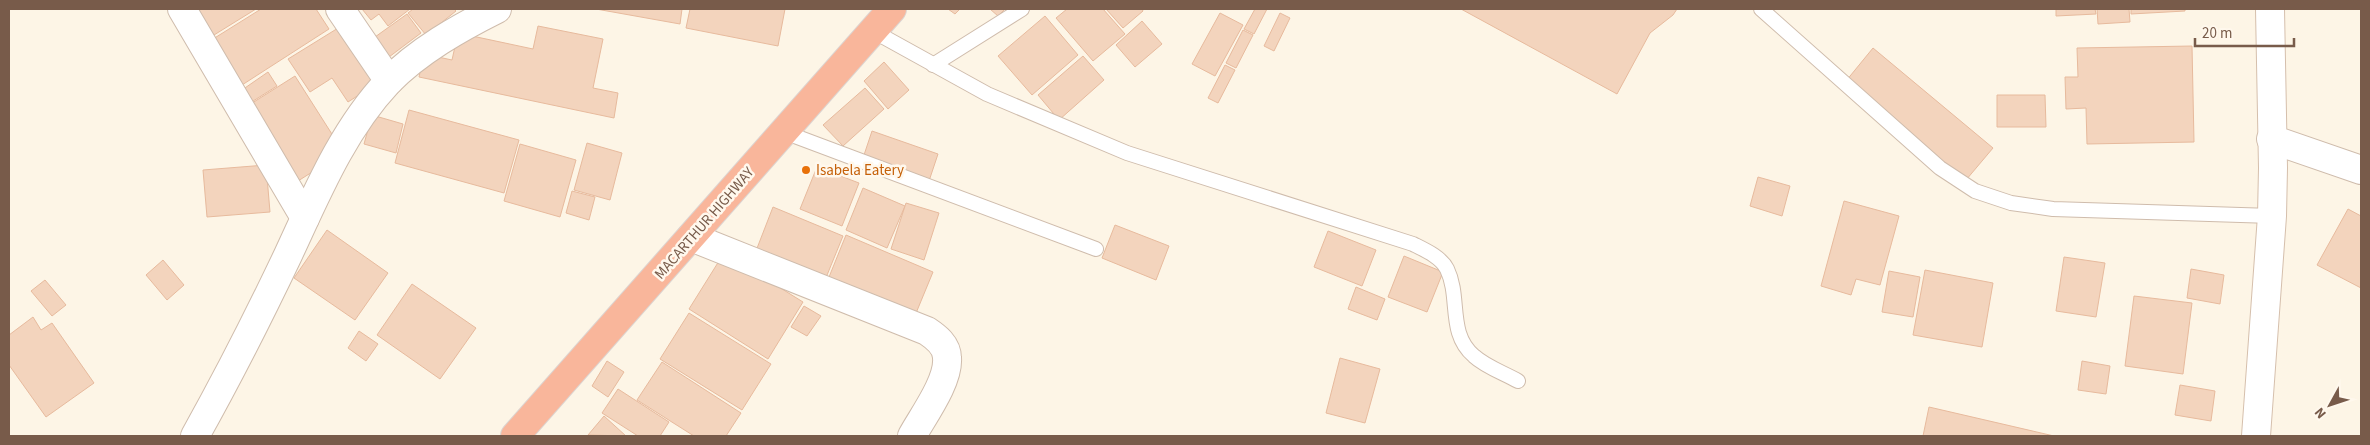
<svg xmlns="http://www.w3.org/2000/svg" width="2370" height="445" font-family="'Source Sans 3',sans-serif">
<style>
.building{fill:#f3d4bd;stroke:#e7ba9d}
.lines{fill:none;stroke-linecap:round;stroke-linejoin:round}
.lane-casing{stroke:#cfbcac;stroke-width:16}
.street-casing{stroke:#cfbcac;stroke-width:30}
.secondary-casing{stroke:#d5bfac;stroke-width:30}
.highway-casing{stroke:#dcd4d0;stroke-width:30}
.lane{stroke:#fff;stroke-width:14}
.street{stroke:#fff;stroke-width:28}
.secondary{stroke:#fff;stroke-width:28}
.highway{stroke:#f9b69b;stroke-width:28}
.food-dot{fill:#e8710a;stroke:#fff8ed;stroke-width:2}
.labels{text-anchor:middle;stroke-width:5;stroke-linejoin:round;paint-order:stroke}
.food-label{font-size:15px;fill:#c56008;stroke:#fff8ed;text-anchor:start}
.street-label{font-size:15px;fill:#785b4a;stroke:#fff8ed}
</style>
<rect width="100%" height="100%" fill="#fdf5e6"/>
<g class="building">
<polygon points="197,9 256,9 214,35"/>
<polygon points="261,9 316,9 329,29 242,85 213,39"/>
<polygon points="362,9 410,9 388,26 379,14 371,20"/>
<polygon points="413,9 454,9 456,11 426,35 408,13"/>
<polygon points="596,9 682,9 680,24"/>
<polygon points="690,9 785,9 778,46 686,28"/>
<polygon points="948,9 960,9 955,14"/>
<polygon points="990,9 1005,9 998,16"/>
<polygon points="1067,9 1103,9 1125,34 1093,61 1056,18"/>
<polygon points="1106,9 1142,9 1143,11 1123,28"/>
<polygon points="1255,9 1267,9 1254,34 1244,29"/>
<polygon points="1461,9 1677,9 1673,15 1650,33 1617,94"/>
<polygon points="2056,9 2095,9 2096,14 2056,16"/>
<polygon points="2097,9 2129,9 2130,22 2098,24"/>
<polygon points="2131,9 2185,9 2185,11 2131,14"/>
<polygon points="1220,13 1243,25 1215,76 1192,64"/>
<polygon points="1280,13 1290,18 1274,51 1264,46"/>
<polygon points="407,14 421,33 389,57 375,37"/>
<polygon points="1045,16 1078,55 1032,95 998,56"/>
<polygon points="1142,21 1162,44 1135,67 1116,45"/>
<polygon points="343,25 379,82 348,102 332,78 310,92 288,59"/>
<polygon points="538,26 603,39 593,88 618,93 614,118 419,77 424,54 452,60 458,33 533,49"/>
<polygon points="1243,30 1253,35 1236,68 1226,63"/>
<polygon points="2192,46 2194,142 2087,144 2086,108 2066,109 2065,77 2078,77 2077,48"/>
<polygon points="1873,48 1993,148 1966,180 1846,81"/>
<polygon points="1083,56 1104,80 1059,120 1038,95"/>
<polygon points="884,62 909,90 888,109 864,81"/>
<polygon points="1225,65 1235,70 1218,103 1208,98"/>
<polygon points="268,72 277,86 250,103 242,90"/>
<polygon points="295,76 337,142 321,153 328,162 298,181 249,105"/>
<polygon points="865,88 884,109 843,146 823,125"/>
<polygon points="1997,95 2045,95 2046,127 1997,127"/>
<polygon points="409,110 519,140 504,193 395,163"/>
<polygon points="372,115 403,124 396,153 364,144"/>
<polygon points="872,131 938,154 929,181 863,158"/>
<polygon points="587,143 622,153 610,200 574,190"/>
<polygon points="520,144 576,160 560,217 504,201"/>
<polygon points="266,165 270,212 207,217 203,170"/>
<polygon points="817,167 859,183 842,226 800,209"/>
<polygon points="1758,177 1790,186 1782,216 1750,206"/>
<polygon points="863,188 905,206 887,248 846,230"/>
<polygon points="572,191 595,197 589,220 566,213"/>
<polygon points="1844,201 1899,216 1880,285 1856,279 1851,295 1821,286"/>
<polygon points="906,203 939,213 924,260 891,249"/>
<polygon points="773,207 843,236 823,285 754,256"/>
<polygon points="2348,209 2361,216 2361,288 2317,265"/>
<polygon points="1115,225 1169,246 1156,280 1102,258"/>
<polygon points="327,230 388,273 355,320 294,278"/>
<polygon points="1328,231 1376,250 1362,286 1314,267"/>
<polygon points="846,235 933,272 914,318 827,282"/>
<polygon points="724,253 803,302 768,359 689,309"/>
<polygon points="1404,256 1443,272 1427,312 1388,297"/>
<polygon points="2064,257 2105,263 2096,317 2056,311"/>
<polygon points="163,260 184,285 167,300 146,275"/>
<polygon points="2191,269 2224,275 2220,304 2187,298"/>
<polygon points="1925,270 1993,283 1982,347 1913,335"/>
<polygon points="1889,271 1920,277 1913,317 1882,312"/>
<polygon points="45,280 66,305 52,316 31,291"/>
<polygon points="412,284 476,328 440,379 377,335"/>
<polygon points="1356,287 1385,299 1377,320 1348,309"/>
<polygon points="2134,296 2192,303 2183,374 2125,366"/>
<polygon points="804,306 821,316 807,336 791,327"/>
<polygon points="689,313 771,364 742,410 660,359"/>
<polygon points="33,317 41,330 52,323 94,383 46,417 9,365 9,335"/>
<polygon points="359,331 378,344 366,361 348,348"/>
<polygon points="1340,358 1380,369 1365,423 1326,413"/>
<polygon points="607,361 624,372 608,397 592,386"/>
<polygon points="2082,361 2110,366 2106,394 2078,390"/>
<polygon points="662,362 741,413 726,436 694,436 637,400"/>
<polygon points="2180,385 2215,391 2211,421 2175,415"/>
<polygon points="618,389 669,422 660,436 638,436 602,413"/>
<polygon points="1929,407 2054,436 1923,436"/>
<polygon points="604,416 626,436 588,435"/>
</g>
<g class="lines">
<defs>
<g id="lane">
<polyline points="1761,9 1940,168 1975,191 2011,203 2053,209 2272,216"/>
<path d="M 873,31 L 987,94 L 1127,153 L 1413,244 C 1425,250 1441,257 1447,269 C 1461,298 1447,333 1474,356 C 1486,367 1504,373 1518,381"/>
<polyline points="933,65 1022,9"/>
<polyline points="784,132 1096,249"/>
</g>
<g id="street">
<polyline points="182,9 305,218"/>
<polyline points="340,9 389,81"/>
<polyline points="2271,139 2361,170"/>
<path d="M 691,237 L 927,331 C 936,337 947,345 947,358 C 949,381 923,416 912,436"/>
<path d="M 195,436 C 228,377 259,316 288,255 C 316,195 342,131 388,82 C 418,51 459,28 497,9"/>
</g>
<polyline id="secondary" points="2256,436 2272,216 2273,168 2270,9"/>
<polyline id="highway" points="515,436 892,9"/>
</defs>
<use href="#lane" class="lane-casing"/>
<use href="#street" class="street-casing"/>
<use href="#secondary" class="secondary-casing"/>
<use href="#highway" class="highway-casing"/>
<use href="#lane" class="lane"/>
<use href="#street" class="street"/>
<use href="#secondary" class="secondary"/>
<use href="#highway" class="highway"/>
</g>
<circle class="food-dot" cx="806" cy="170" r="5"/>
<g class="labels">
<g class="food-label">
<text x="816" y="175">Isabela Eatery</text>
</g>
<g class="street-label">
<text transform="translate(704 223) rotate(-49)" y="5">MACARTHUR HIGHWAY</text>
</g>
</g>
<rect width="2370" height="445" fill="none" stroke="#785b4a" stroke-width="20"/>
<g transform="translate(2330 405) rotate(230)" stroke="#fff8ed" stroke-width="4" paint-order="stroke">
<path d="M0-4L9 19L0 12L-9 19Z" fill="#785b4a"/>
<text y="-8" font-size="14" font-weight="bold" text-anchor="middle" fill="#785b4a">N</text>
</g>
<path d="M2195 38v8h99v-8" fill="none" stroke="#785b4a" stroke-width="2.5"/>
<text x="2202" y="38" font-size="15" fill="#785b4a" stroke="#fff8ed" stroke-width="4" paint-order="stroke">20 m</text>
</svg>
